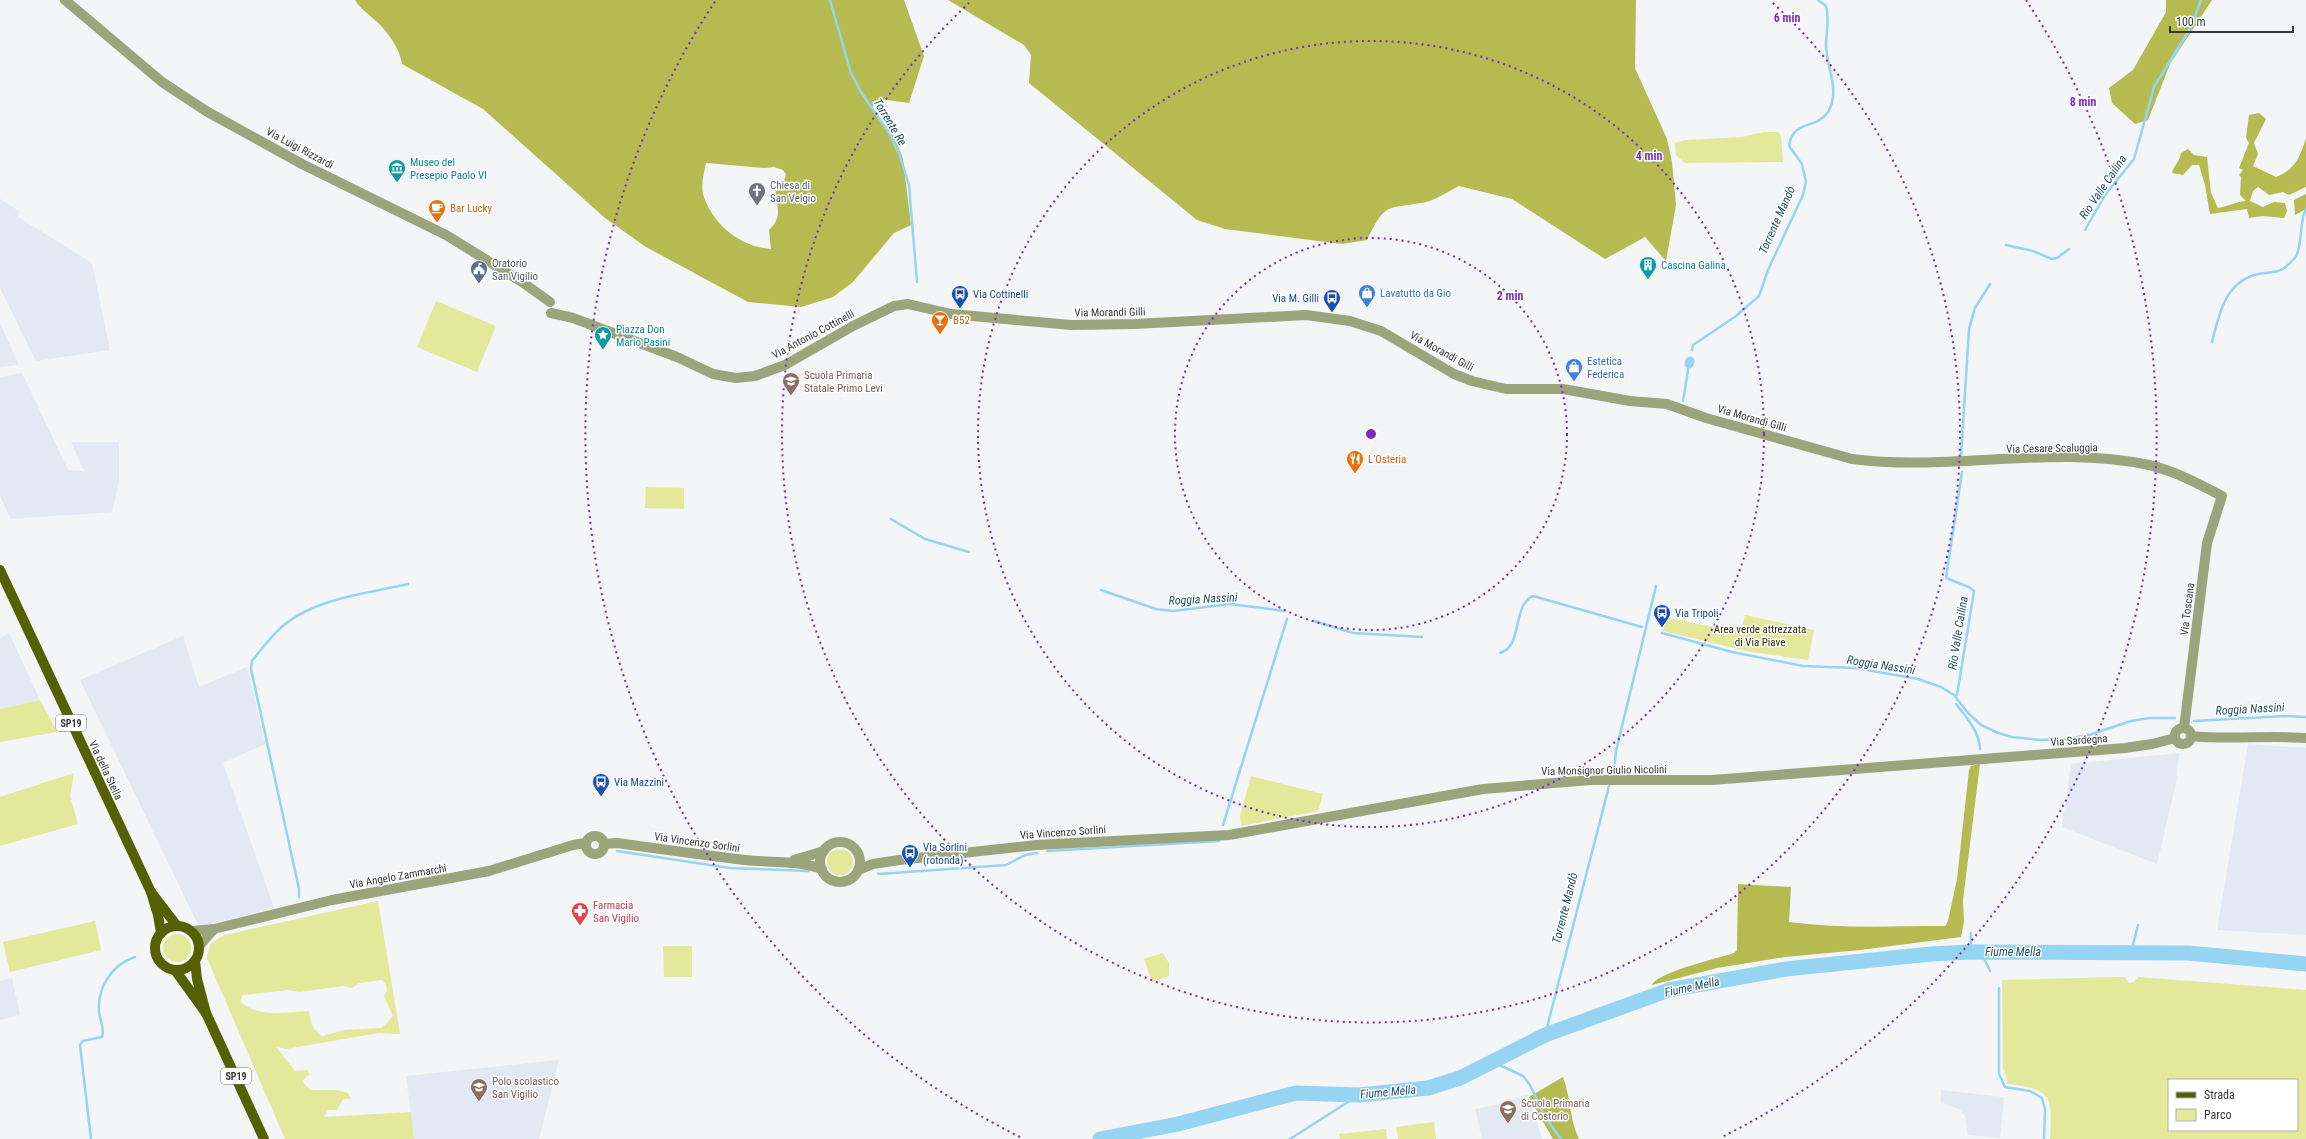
<svg xmlns="http://www.w3.org/2000/svg" width="2306" height="1139" font-family="'Roboto Condensed',sans-serif">
<style>
.built{fill:#e3e9f2}
.green{fill:#e3e89a;fill-rule:evenodd}
.forest{fill:#b5ba51;fill-rule:evenodd}
.lines{fill:none;stroke-linecap:round;stroke-linejoin:round}
.stream{stroke:#96d4f4;stroke-width:2.5}
.canal{stroke:#96d4f4;stroke-width:9}
.river{stroke:#96d4f4;stroke-width:15}
.tertiary{stroke:#9ca47b;stroke-width:10}
.primary{stroke:#556100;stroke-width:10}
.ring{fill:none;stroke:#7b2cbf;stroke-width:2;stroke-dasharray:2 4}
.labels{text-anchor:middle;stroke-width:3;stroke-linejoin:round;paint-order:stroke}
.shield{fill:#fff;stroke:#727273;stroke-width:1}
.shield-label{font-size:10px;font-weight:bold;fill:#363637}
.street-label{font-size:11px;fill:#363637;stroke:#fff}
.culture-label{font-size:11px;fill:#0d838f;stroke:#fff;text-anchor:start}
.worship-label{font-size:11px;fill:#5b616d;stroke:#fff;text-anchor:start}
.food-label{font-size:11px;fill:#c56008;stroke:#fff;text-anchor:start}
.service-label{font-size:11px;fill:#4e5e75;stroke:#fff;text-anchor:start}
.shop-label{font-size:11px;fill:#366cbe;stroke:#fff;text-anchor:start}
.transit-label{font-size:11px;fill:#164399;stroke:#fff;text-anchor:start}
.education-label{font-size:11px;fill:#785e54;stroke:#fff;text-anchor:start}
.park-label{font-size:11px;fill:#2b2c00;stroke:#fff}
.health-label{font-size:11px;fill:#be3a42;stroke:#fff;text-anchor:start}
.water-label{font-size:12px;font-style:italic;fill:#225268;stroke:#fff}
.centre{fill:#7b2cbf;stroke:#fff;stroke-width:2}
.ring-label{font-size:12px;text-anchor:middle;font-weight:bold;fill:#7b2cbf;stroke:#fff;stroke-width:3;stroke-linejoin:round;paint-order:stroke}
</style>
<rect width="100%" height="100%" fill="#f3f5f7"/>
<g class="built">
<polygon points="0,199 19,211 18,217 92,263 110,350 36,361 0,288"/>
<polygon points="0,323 19,365 0,367"/>
<polygon points="22,373 68,470 84,471 71,442 119,442 119,481 112,512 11,519 0,496 0,377"/>
<polygon points="9,633 40,700 0,709 0,638"/>
<polygon points="183,636 199,687 247,667 265,744 223,763 274,908 199,927 80,680"/>
<polygon points="2248,744 2306,748 2306,935 2217,930"/>
<polygon points="2179,753 2176,783 2157,864 2062,827 2071,764"/>
<polygon points="12,978 20,1015 0,1020 0,981"/>
<polygon points="559,1060 539,1139 414,1139 406,1076"/>
<polygon points="1941,1090 2004,1097 2000,1138 1968,1135 1965,1116 1959,1109 1941,1103"/>
<polygon points="1528,1094 1542,1139 1482,1139 1475,1109 1500,1104"/>
</g>
<g class="green">
<polygon points="1764,132 1778,132 1781,136 1783,162 1685,163 1676,155 1675,143 1685,140 1742,137"/>
<polygon points="436,301 496,326 477,372 417,347"/>
<polygon points="646,487 684,488 684,509 645,508"/>
<polygon points="1745,615 1814,630 1808,660 1751,652 1663,631 1666,617 1741,633"/>
<polygon points="40,700 57,732 0,742 0,709"/>
<polygon points="74,773 70,796 78,824 0,846 0,797"/>
<polygon points="1251,776 1323,794 1318,811 1241,826 1240,816"/>
<circle cx="840" cy="862" r="13"/>
<path d="M 378,901 L 400,1034 L 379,1033 L 286,1049 L 276,1047 L 295,1071 L 307,1070 L 310,1074 L 302,1081 L 310,1090 L 337,1090 L 348,1093 L 351,1099 L 343,1099 L 337,1110 L 328,1110 L 324,1117 L 411,1112 L 414,1139 L 285,1139 L 207,958 L 210,944 L 224,935 ZM 382,980 L 386,984 L 387,990 L 384,996 L 393,1016 L 382,1028 L 344,1030 L 322,1036 C 312,1029 311,1023 309,1011 C 284,1012 259,1019 240,1001 L 243,995 L 288,990 L 299,992 L 344,986 L 352,988 L 359,983 Z"/>
<polygon points="95,921 101,950 10,972 3,942"/>
<circle cx="177" cy="948" r="14"/>
<polygon points="663,946 692,946 692,977 664,977"/>
<polygon points="1163,953 1169,963 1169,976 1152,982 1144,959"/>
<path d="M 2114,977 L 2125,977 L 2129,983 L 2134,982 L 2138,977 L 2306,990 L 2306,1139 L 2050,1139 C 2052,1097 2053,1089 2008,1084 L 2003,1068 L 2002,980 ZM 2169,1080 L 2297,1080 L 2297,1130 L 2169,1130 Z"/>
<polygon points="1434,1122 1436,1139 1398,1139 1396,1127"/>
<polygon points="1386,1129 1387,1139 1340,1139 1339,1134"/>
</g>
<g class="forest">
<path d="M 355,0 L 904,0 L 924,56 L 909,103 L 879,99 L 872,107 L 895,138 L 903,159 L 911,225 L 894,233 L 853,282 L 833,297 L 801,307 L 748,302 L 646,247 L 605,218 L 483,109 L 402,64 C 400,49 388,32 377,22 C 370,15 360,9 355,0 ZM 706,163 L 764,168 L 774,167 L 783,170 L 786,174 L 784,181 L 776,184 C 773,203 786,214 769,230 L 771,249 C 740,247 712,224 703,194 C 701,184 704,172 706,163 Z"/>
<path d="M 948,0 L 1636,0 L 1635,68 L 1667,139 L 1672,162 L 1676,205 L 1666,261 L 1645,237 L 1605,259 L 1512,199 L 1459,186 C 1449,191 1437,199 1426,202 C 1386,210 1387,200 1367,240 L 1342,244 L 1225,229 L 1197,220 L 1029,83 L 1031,55 L 1024,45 Z"/>
<polygon points="2166,0 2212,0 2170,64 2148,120 2135,124 2112,103 2109,88 2133,70 2166,12"/>
<path d="M 2259,113 L 2266,119 L 2254,143 L 2258,154 L 2253,166 L 2276,177 C 2295,170 2300,157 2306,138 L 2306,187 L 2289,195 L 2283,192 L 2269,195 L 2258,187 L 2253,191 L 2250,201 L 2263,207 L 2274,202 L 2285,203 L 2287,211 L 2284,218 L 2263,216 L 2249,218 L 2247,209 L 2210,214 L 2205,185 L 2199,165 L 2192,165 L 2183,175 L 2172,173 C 2174,165 2180,161 2181,153 L 2188,149 L 2194,155 L 2207,157 L 2211,193 L 2218,208 C 2228,206 2236,202 2246,201 L 2240,195 L 2241,177 L 2239,175 L 2243,170 L 2239,168 L 2249,143 L 2246,138 L 2249,115 Z"/>
<polygon points="2306,194 2306,209 2295,215 2294,200"/>
<path d="M 1980,764 L 1963,900 L 1964,922 L 1961,937 L 1860,950 L 1785,957 L 1717,968 L 1652,985 C 1658,972 1719,958 1734,953 L 1737,950 L 1738,884 L 1791,887 L 1789,922 C 1841,929 1892,926 1945,926 L 1948,921 L 1957,879 L 1969,770 L 1971,766 Z"/>
<path d="M 1563,1077 C 1571,1098 1569,1118 1579,1139 L 1553,1139 L 1529,1097 Z"/>
</g>
<g class="lines">
<g class="stream">
<polyline points="830,0 851,73 861,92 889,133 900,156 909,185 917,282"/>
<polyline points="2085,230 2105,195 2134,159 2154,87 2191,27 2201,0"/>
<polyline points="2006,245 2033,251 2052,259 2057,258 2069,249"/>
<path d="M 2212,342 C 2219,315 2224,285 2254,275 C 2273,269 2277,278 2294,259 C 2303,249 2299,221 2306,209"/>
<path d="M 1692,350 L 1693,345 L 1736,316 L 1759,296 L 1768,270 L 1803,195 L 1806,182 L 1802,164 L 1789,146 C 1793,119 1816,130 1828,112 C 1841,90 1826,67 1826,45 C 1826,31 1830,20 1826,6 L 1818,0"/>
<polyline points="1683,401 1689,364"/>
<polyline points="1961,456 1969,329 1975,308 1990,284"/>
<polyline points="891,519 925,539 969,552"/>
<polyline points="1101,590 1156,609 1173,611 1230,604 1285,611"/>
<polyline points="1314,621 1353,633 1422,637"/>
<polyline points="1662,633 1732,652 1803,666 1855,668 1918,679 1941,687 1954,695 1968,713 1981,725 1998,733 2012,737 2040,740 2068,739 2089,735 2131,721 2150,718 2175,718"/>
<path d="M 1500,653 C 1523,647 1512,605 1533,596 L 1642,627"/>
<polyline points="1957,695 1974,591 1969,587 1946,578 1962,472"/>
<path d="M 1956,704 C 1967,718 1979,731 1980,749"/>
<polyline points="2194,721 2285,716 2306,717"/>
<polyline points="1614,771 1616,751 1656,586"/>
<polyline points="1223,825 1287,619"/>
<polyline points="617,851 730,868 809,871"/>
<polyline points="1047,851 1219,841"/>
<polyline points="878,874 1006,865 1025,855 1037,853"/>
<path d="M 299,897 L 299,889 L 251,669 L 252,661 C 262,648 272,635 284,625 C 317,598 369,593 408,584"/>
<polyline points="1971,933 1971,952"/>
<polyline points="1981,952 1990,971"/>
<polyline points="2131,952 2138,925"/>
<polyline points="1999,988 1999,1074 2005,1087 2030,1091 2042,1098 2045,1109 2044,1139"/>
<polyline points="1545,1035 1609,786"/>
<polyline points="1491,1061 1523,1076 1530,1085 1545,1117 1561,1139"/>
<path d="M 91,1139 L 80,1045 L 83,1041 L 102,1037 C 105,1028 100,1021 99,1012 C 97,988 112,964 135,957"/>
<polyline points="1290,1139 1359,1095"/>
</g>
<polyline class="canal" points="1689,364 1690,361"/>
<polyline class="river" points="1100,1139 1178,1124 1296,1093 1359,1095 1428,1088 1460,1078 1545,1035 1669,990 1786,969 1931,954 1971,952 2188,953 2306,964"/>
<g class="tertiary">
<polyline points="65,0 162,82 206,111 302,164 446,235 522,282 550,302"/>
<path d="M 551,313 L 573,318 L 677,357 L 713,374 L 736,378 L 755,376 L 785,365 L 853,326 L 894,306 L 908,304 L 951,314 L 1071,325 L 1135,324 L 1306,315 L 1350,321 L 1381,331 L 1454,374 L 1472,381 L 1506,389 L 1563,389 L 1630,401 L 1667,404 L 1706,418 L 1852,459 C 1950,472 2053,444 2149,465 C 2175,471 2199,484 2222,496 L 2207,543 L 2184,728"/>
<circle cx="2183" cy="736" r="8"/>
<path d="M 2191,736 C 2230,740 2268,735 2306,738"/>
<circle cx="595" cy="845" r="9"/>
<circle cx="840" cy="862" r="20"/>
<path d="M 604,844 L 617,843 C 660,849 703,855 745,860 C 771,863 797,860 822,869"/>
<polyline points="794,860 824,851"/>
<polyline points="858,870 873,864 899,860 1036,845 1229,835 1483,789 1591,780 1712,780 2125,748 2152,744 2175,738"/>
<polyline points="191,931 214,929 332,900 489,871 573,845 585,843"/>
<polyline points="199,946 214,929"/>
</g>
<g class="primary">
<polyline points="0,570 151,892"/>
<circle cx="177" cy="948" r="22"/>
<polyline points="161,933 158,915 151,892 177,926"/>
<polyline points="175,970 206,1013 197,979 195,961"/>
<polyline points="206,1013 264,1139"/>
</g>
</g>
<g class="ring">
<circle cx="1371" cy="434" r="196"/>
<circle cx="1371" cy="434" r="393"/>
<path d="M1773 3A589 589 0 1 1 969 3"/>
<path d="M1020 1137A786 786 0 0 1 716 0M2026 0A786 786 0 0 1 1722 1137"/>
</g>
<defs>
<symbol id="museum-pin" viewBox="-11 -11 22 30"><path d="M0 17L-7.5 6A9.5 9.5 0 1 1 7.5 6Z" fill="#0f9aa8" stroke="#fff"/><path d="M0-6L6-3V-2H-6V-3ZM-5-1h2V3h-2ZM-1-1h2V3h-2ZM3-1h2V3H3ZM-6 4H6V6H-6Z" fill="#fff"/></symbol>
<symbol id="church-pin" viewBox="-11 -11 22 30"><path d="M0 17L-7.5 6A9.5 9.5 0 1 1 7.5 6Z" fill="#6b7280" stroke="#fff"/><path d="M-1.2-6h2.4v3.5h3.3v2.4h-3.3V6h-2.4V-.1h-3.3v-2.4h3.3Z" fill="#fff"/></symbol>
<symbol id="cafe-pin" viewBox="-11 -11 22 30"><path d="M0 17L-7.5 6A9.5 9.5 0 1 1 7.5 6Z" fill="#e8710a" stroke="#fff"/><path d="M-5.5-4.5H6V0H3Q3 3.5 0 3.5H-2.5Q-5.5 3.5-5.5 0ZM3-3.2v2h1.7v-2ZM-6 4.5H4V6H-6Z" fill="#fff"/></symbol>
<symbol id="building-pin" viewBox="-11 -11 22 30"><path d="M0 17L-7.5 6A9.5 9.5 0 1 1 7.5 6Z" fill="#0f9aa8" stroke="#fff"/><path d="M-4-6H4V6H1V3H-1V6H-4ZM-2.5-4.3h1.7v1.8h-1.7ZM.8-4.3h1.7v1.8H.8ZM-2.5-1h1.7V.8h-1.7ZM.8-1h1.7V.8H.8Z" fill="#fff"/></symbol>
<symbol id="civic-pin" viewBox="-11 -11 22 30"><path d="M0 17L-7.5 6A9.5 9.5 0 1 1 7.5 6Z" fill="#5c6f8a" stroke="#fff"/><path d="M-.6-6.5H3V-4.5H.6V-3L4-1V1h2V6H-6V1h2V-1L-.6-3ZM-1.2 2.5V6h2.4V2.5Z" fill="#fff"/></symbol>
<symbol id="shop-pin" viewBox="-11 -11 22 30"><path d="M0 17L-7.5 6A9.5 9.5 0 1 1 7.5 6Z" fill="#3f7fe0" stroke="#fff"/><path d="M-5-2.5h2.3a2.7 3.5 0 0 1 5.4 0H5L5.5 6h-11ZM-1.5-2.5h3a1.5 2.3 0 0 0-3 0Z" fill="#fff"/></symbol>
<symbol id="bus-pin" viewBox="-11 -11 22 30"><path d="M0 17L-7.5 6A9.5 9.5 0 1 1 7.5 6Z" fill="#1a4fb4" stroke="#fff"/><path d="M-5-6H5V4H4V6H2V4H-2V6H-4V4H-5ZM-3.5-4V0h7V-4ZM-3.5 1.2v1.5H-2V1.2ZM2 1.2v1.5H3.5V1.2Z" fill="#fff"/></symbol>
<symbol id="bar-pin" viewBox="-11 -11 22 30"><path d="M0 17L-7.5 6A9.5 9.5 0 1 1 7.5 6Z" fill="#e8710a" stroke="#fff"/><path d="M-6-5H6L.8 .8V4.5H3.5V6h-7V4.5H-.8V.8Z" fill="#fff"/></symbol>
<symbol id="sight-pin" viewBox="-11 -11 22 30"><path d="M0 17L-7.5 6A9.5 9.5 0 1 1 7.5 6Z" fill="#0f9aa8" stroke="#fff"/><path d="M0-6L1.8-2.2L6-1.7L2.9 1.2L3.7 5.4L0 3.3L-3.7 5.4L-2.9 1.2L-6-1.7L-1.8-2.2Z" fill="#fff"/></symbol>
<symbol id="school-pin" viewBox="-11 -11 22 30"><path d="M0 17L-7.5 6A9.5 9.5 0 1 1 7.5 6Z" fill="#8d6e63" stroke="#fff"/><path d="M0-5L7-2L0 1L-7-2ZM-4 1L0 2.5L4 1V4Q0 6-4 4Z" fill="#fff"/></symbol>
<symbol id="restaurant-pin" viewBox="-11 -11 22 30"><path d="M0 17L-7.5 6A9.5 9.5 0 1 1 7.5 6Z" fill="#e8710a" stroke="#fff"/><path d="M-5-6h1v4h1v-4h1v4h1v-4h1v5L-1.5 .5V6h-2V.5L-5-1ZM5-6V6H3V1.5H1.5Q1.5-4 5-6Z" fill="#fff"/></symbol>
<symbol id="pharmacy-pin" viewBox="-11 -11 22 30"><path d="M0 17L-7.5 6A9.5 9.5 0 1 1 7.5 6Z" fill="#e0444e" stroke="#fff"/><path d="M-2-6h4v4h4v4h-4v4h-4v-4h-4v-4h4Z" fill="#fff"/></symbol>
</defs>
<g fill-rule="evenodd">
<use href="#museum-pin" x="387" y="158" width="20" height="27"/>
<use href="#church-pin" x="747" y="181" width="20" height="27"/>
<use href="#cafe-pin" x="427" y="198" width="20" height="27"/>
<use href="#building-pin" x="1638" y="255" width="20" height="27"/>
<use href="#civic-pin" x="469" y="259" width="20" height="27"/>
<use href="#shop-pin" x="1357" y="283" width="20" height="27"/>
<use href="#bus-pin" x="950" y="284" width="20" height="27"/>
<use href="#bus-pin" x="1322" y="288" width="20" height="27"/>
<use href="#bar-pin" x="930" y="310" width="20" height="27"/>
<use href="#sight-pin" x="593" y="325" width="20" height="27"/>
<use href="#shop-pin" x="1564" y="357" width="20" height="27"/>
<use href="#school-pin" x="781" y="371" width="20" height="27"/>
<use href="#restaurant-pin" x="1345" y="449" width="20" height="27"/>
<use href="#bus-pin" x="1652" y="603" width="20" height="27"/>
<use href="#bus-pin" x="591" y="772" width="20" height="27"/>
<use href="#bus-pin" x="900" y="843" width="20" height="27"/>
<use href="#pharmacy-pin" x="570" y="901" width="20" height="27"/>
<use href="#school-pin" x="469" y="1077" width="20" height="27"/>
<use href="#school-pin" x="1498" y="1099" width="20" height="27"/>
</g>
<g class="labels">
<g class="shield">
<rect x="56" y="715" width="30" height="16" rx="3"/>
<rect x="221" y="1068" width="30" height="16" rx="3"/>
</g>
<g class="shield-label">
<text x="71" y="727">SP19</text>
<text x="236" y="1080">SP19</text>
</g>
<g class="street-label">
<text transform="translate(300 148) rotate(28)" y="4">Via Luigi Rizzardi</text>
<text transform="translate(1110 312) rotate(-1)" y="4">Via Morandi Gilli</text>
<text transform="translate(813 334) rotate(-28)" y="4">Via Antonio Cottinelli</text>
<text transform="translate(1442 351) rotate(29)" y="4">Via Morandi Gilli</text>
<text transform="translate(1752 418) rotate(16)" y="4">Via Morandi Gilli</text>
<text transform="translate(2052 448) rotate(-1)" y="4">Via Cesare Scaluggia</text>
<text transform="translate(2187 609) rotate(-83)" y="4">Via Toscana</text>
<text transform="translate(2079 740) rotate(-4)" y="4">Via Sardegna</text>
<text transform="translate(106 770) rotate(65)" y="4">Via della Stella</text>
<text transform="translate(1604 770) rotate(-1)" y="4">Via Monsignor Giulio Nicolini</text>
<text transform="translate(1063 832) rotate(-4)" y="4">Via Vincenzo Sorlini</text>
<text transform="translate(697 842) rotate(8)" y="4">Via Vincenzo Sorlini</text>
<text transform="translate(398 876) rotate(-10)" y="4">Via Angelo Zammarchi</text>
</g>
<g class="culture-label">
<text x="410" y="166">Museo del<tspan x="410" dy="13">Presepio Paolo VI</tspan></text>
<text x="1661" y="269">Cascina Galina</text>
<text x="616" y="333">Piazza Don<tspan x="616" dy="13">Mario Pasini</tspan></text>
</g>
<g class="worship-label">
<text x="770" y="189">Chiesa di<tspan x="770" dy="13">San Velgio</tspan></text>
</g>
<g class="food-label">
<text x="450" y="212">Bar Lucky</text>
<text x="953" y="324">B52</text>
<text x="1368" y="463">L'Osteria</text>
</g>
<g class="service-label">
<text x="492" y="267">Oratorio<tspan x="492" dy="13">San Vigilio</tspan></text>
</g>
<g class="shop-label">
<text x="1380" y="297">Lavatutto da Gio</text>
<text x="1587" y="365">Estetica<tspan x="1587" dy="13">Federica</tspan></text>
</g>
<g class="transit-label">
<text x="973" y="298">Via Cottinelli</text>
<text x="1319" y="302" text-anchor="end">Via M. Gilli</text>
<text x="1675" y="617">Via Tripoli</text>
<text x="614" y="786">Via Mazzini</text>
<text x="923" y="851">Via Sorlini<tspan x="923" dy="13">(rotonda)</tspan></text>
</g>
<g class="education-label">
<text x="804" y="379">Scuola Primaria<tspan x="804" dy="13">Statale Primo Levi</tspan></text>
<text x="492" y="1085">Polo scolastico<tspan x="492" dy="13">San Vigilio</tspan></text>
<text x="1521" y="1107">Scuola Primaria<tspan x="1521" dy="13">di Costorio</tspan></text>
</g>
<g class="park-label">
<text x="1760" y="633">Area verde attrezzata<tspan x="1760" dy="13">di Via Piave</tspan></text>
</g>
<g class="health-label">
<text x="593" y="909">Farmacia<tspan x="593" dy="13">San Vigilio</tspan></text>
</g>
<g class="water-label">
<text transform="translate(890 122) rotate(59)" y="4">Torrente Re</text>
<text transform="translate(2103 187) rotate(-56)" y="4">Rio Valle Cailina</text>
<text transform="translate(1777 220) rotate(-66)" y="4">Torrente Mandò</text>
<text transform="translate(1203 599) rotate(-3)" y="4">Roggia Nassini</text>
<text transform="translate(1958 633) rotate(-81)" y="4">Rio Valle Cailina</text>
<text transform="translate(1881 665) rotate(9)" y="4">Roggia Nassini</text>
<text transform="translate(2250 709) rotate(-3)" y="4">Roggia Nassini</text>
<text transform="translate(1565 908) rotate(-76)" y="4">Torrente Mandò</text>
<text x="2013" y="956">Fiume Mella</text>
<text transform="translate(1692 987) rotate(-12)" y="4">Fiume Mella</text>
<text transform="translate(1388 1092) rotate(-5)" y="4">Fiume Mella</text>
</g>
</g>
<circle cx="1371" cy="434" r="6" class="centre"/>
<g class="ring-label">
<text x="1787" y="22">6 min</text>
<text x="2083" y="106">8 min</text>
<text x="1649" y="160">4 min</text>
<text x="1510" y="300">2 min</text>
</g>
<rect x="2168" y="1079" width="130" height="52" fill="#ffffff" stroke="#afafaf"/>
<rect x="2176" y="1092" width="20" height="6" fill="#556100" stroke="#afafaf"/>
<text x="2204" y="1099" font-size="12" fill="#363637">Strada</text>
<rect x="2176" y="1109" width="20" height="12" fill="#e3e89a" stroke="#afafaf"/>
<text x="2204" y="1119" font-size="12" fill="#363637">Parco</text>
<path d="M2170 26v6h123v-6" fill="none" stroke="#363637" stroke-width="2"/>
<text x="2176" y="26" font-size="12" fill="#363637" stroke="#ffffff" stroke-width="3" paint-order="stroke">100 m</text>
</svg>
